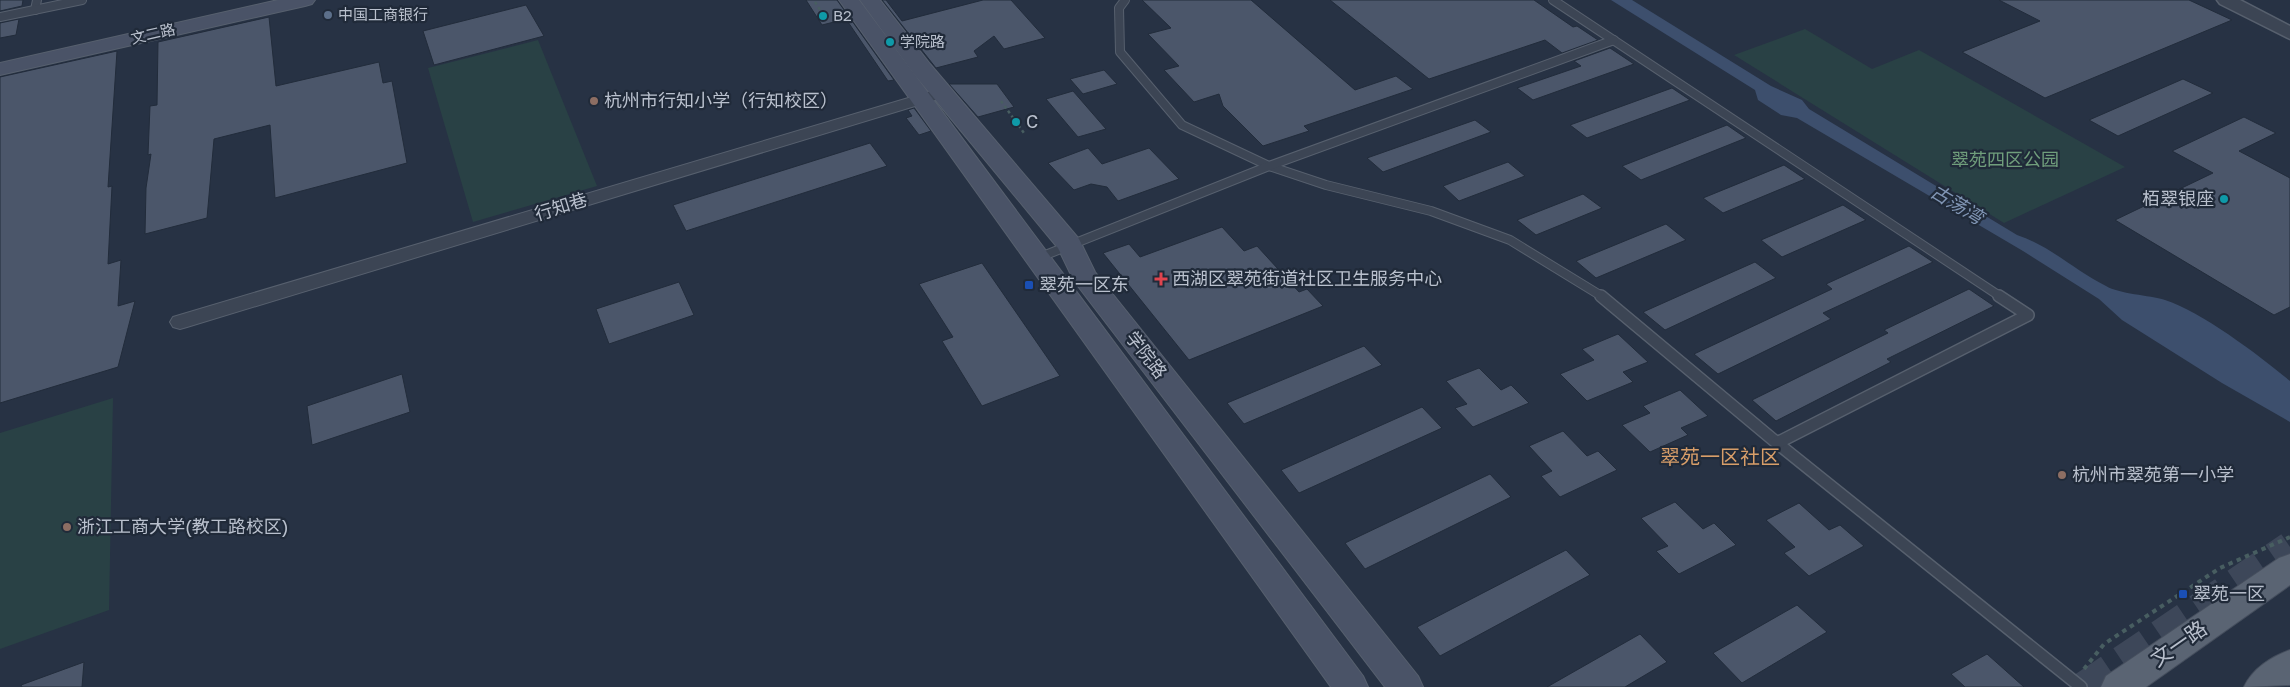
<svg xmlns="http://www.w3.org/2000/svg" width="2290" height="687" font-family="'Golos Text','Noto Sans SC',sans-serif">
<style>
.green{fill:#294145}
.water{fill:#3d4f6d}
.building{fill:#4b566a;stroke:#222c3b}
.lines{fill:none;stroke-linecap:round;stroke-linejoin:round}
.trunk-tunnel{stroke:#3d4759;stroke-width:31;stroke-dasharray:31 15;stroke-linecap:butt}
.service-far1-casing{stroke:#57606e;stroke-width:10}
.service-casing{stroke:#57606e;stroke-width:14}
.minor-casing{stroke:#57606e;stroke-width:2}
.tertiary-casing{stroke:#57606e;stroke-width:3}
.secondary-casing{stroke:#57606e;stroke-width:2}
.primary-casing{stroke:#454e5d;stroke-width:2}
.path-far1{stroke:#485e61;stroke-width:2.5;stroke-dasharray:3 3;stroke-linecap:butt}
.path{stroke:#485e61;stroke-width:4;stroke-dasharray:4.5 4.5;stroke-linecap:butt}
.service-far1{stroke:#3c4554;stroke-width:8}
.service{stroke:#3c4554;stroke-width:11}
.minor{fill:#3c4554;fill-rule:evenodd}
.tertiary{fill:#3c4554;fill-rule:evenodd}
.secondary{fill:#4a5367;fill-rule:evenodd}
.primary{fill:#5a6473;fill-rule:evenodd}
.service-dot{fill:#5c6f8a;stroke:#202a39;stroke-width:2}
.culture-dot{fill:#0f9aa8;stroke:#202a39;stroke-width:2}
.education-dot{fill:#8d6e63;stroke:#202a39;stroke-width:2}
.health-dot{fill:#e0444e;stroke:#202a39;stroke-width:2}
.transit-dot{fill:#1a4fb4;stroke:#202a39;stroke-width:2}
.labels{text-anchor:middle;stroke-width:4.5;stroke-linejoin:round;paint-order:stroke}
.far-poi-label{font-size:15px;fill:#b9c0cd;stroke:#202a39;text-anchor:start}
.far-street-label{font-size:15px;fill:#b9c0cd;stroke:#202a39}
.poi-label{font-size:18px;fill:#b9c0cd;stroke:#202a39;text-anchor:start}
.park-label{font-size:18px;fill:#709e7c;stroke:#202a39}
.street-label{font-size:18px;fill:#b9c0cd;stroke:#202a39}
.water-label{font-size:19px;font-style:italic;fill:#8095b4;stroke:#202a39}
.quarter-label{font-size:20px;fill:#d89e69;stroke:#202a39}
.near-street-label{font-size:21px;fill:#b9c0cd;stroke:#202a39}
</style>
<rect width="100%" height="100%" fill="#273244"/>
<g class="green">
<polygon points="1805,29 1872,69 1919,50 2125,167 2004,223 1734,55"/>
<polygon points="538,40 597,186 473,222 428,68"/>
<polygon points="113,398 109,610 0,649 0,433"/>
</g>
<path class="water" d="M 1611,0 L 1632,0 L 1771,86 L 1802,100 L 1809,109 L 2017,235 C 2052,247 2074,270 2106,286 C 2119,294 2149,295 2165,300 C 2202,312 2260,356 2290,381 L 2290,422 L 2222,383 L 2122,320 L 2099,299 L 2023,251 L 1797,118 L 1781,115 L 1758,100 L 1755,90 Z"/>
<g class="building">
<polygon points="0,0 23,0 22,6 0,11"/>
<polygon points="806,0 837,0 894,80 888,81 846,19 822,25"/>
<polygon points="882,0 886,0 902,21 983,0 1011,0 1045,38 1004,49 994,36 974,51 978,57 936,68"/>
<polygon points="1142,0 1251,0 1355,90 1396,76 1413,89 1304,126 1309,131 1263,146 1223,106 1219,94 1194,102 1164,70 1179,66 1148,34 1171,28"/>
<polygon points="1330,0 1534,0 1573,27 1577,26 1598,40 1562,53 1545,40 1429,79"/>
<polygon points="1999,0 2189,0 2232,20 2045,98 1962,52 2040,21"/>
<polygon points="526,5 544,36 434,65 423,31"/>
<polygon points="269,17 276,86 379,62 383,83 392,81 407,163 275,198 270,125 214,139 207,218 145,234 146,188 151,154 148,155 150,106 157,105 158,42"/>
<polygon points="19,19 16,35 0,38 0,23"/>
<polygon points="1610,48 1634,64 1533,100 1517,88 1581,66 1574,61"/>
<polygon points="117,51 108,187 112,186 108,264 121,260 118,306 135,301 118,367 0,403 0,77"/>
<polygon points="1104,70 1117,84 1083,94 1070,79"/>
<polygon points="2183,79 2213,93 2118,136 2089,120"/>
<polygon points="949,84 997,84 1014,107 978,117"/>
<polygon points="1672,88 1690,100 1587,138 1570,125"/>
<polygon points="1073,91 1106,129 1078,137 1046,99"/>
<polygon points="914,108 931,131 919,135 906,118 912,116 908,110"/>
<polygon points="2244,117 2276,133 2239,151 2290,178 2290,307 2274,315 2115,220 2213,173 2172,151"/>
<polygon points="1475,120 1491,132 1383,172 1367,158"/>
<polygon points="1727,125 1746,138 1641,180 1622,166"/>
<polygon points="870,143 887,166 686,231 673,205"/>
<polygon points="1088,148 1102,164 1149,148 1179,179 1118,201 1107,187 1091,184 1074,190 1048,163"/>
<polygon points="1508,162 1525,176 1459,201 1443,186"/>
<polygon points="1784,165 1805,179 1723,213 1703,198"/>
<polygon points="1583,194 1602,208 1536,235 1517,220"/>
<polygon points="1843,205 1866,220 1782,257 1761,240"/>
<polygon points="1666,224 1686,240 1596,278 1576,261"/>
<polygon points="1222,227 1244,251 1257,246 1299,292 1307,289 1323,306 1189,360 1103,253 1129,244 1140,257"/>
<polygon points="1909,246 1933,262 1823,313 1831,319 1718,374 1694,354 1832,289 1826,284"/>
<polygon points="1755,262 1776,278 1665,330 1643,312"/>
<polygon points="982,263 1060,376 982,406 942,341 953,337 919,284"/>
<polygon points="679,282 694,315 609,344 596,309"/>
<polygon points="1969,289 1994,306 1887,359 1891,362 1776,421 1752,400 1888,333 1884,330"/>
<polygon points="1618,334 1648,362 1623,372 1633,382 1587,401 1560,374 1594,360 1582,349"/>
<polygon points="1364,346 1382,365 1244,424 1227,403"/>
<polygon points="1479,368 1501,390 1511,385 1529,403 1473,427 1455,408 1467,404 1446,381"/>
<polygon points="402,374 410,412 312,445 307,406"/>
<polygon points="1680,390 1708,416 1681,428 1688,435 1650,452 1622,425 1650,413 1643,406"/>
<polygon points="1422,407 1442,428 1299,493 1281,470"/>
<polygon points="1563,431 1587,456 1598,451 1617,470 1560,497 1541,476 1552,471 1529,446"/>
<polygon points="1490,474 1511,497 1365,569 1345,543"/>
<polygon points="1675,502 1703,529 1714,523 1736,545 1679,574 1656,551 1668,546 1641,518"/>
<polygon points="1799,503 1829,530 1840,525 1864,546 1809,576 1784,553 1795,547 1766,520"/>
<polygon points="1566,550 1590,575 1440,656 1417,627"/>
<polygon points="1797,605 1827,632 1742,683 1713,653"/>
<polygon points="1640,634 1667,662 1625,687 1547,687"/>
<polygon points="1987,654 2024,687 1965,687 1951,674"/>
<polygon points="84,662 82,687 22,687 21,685"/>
</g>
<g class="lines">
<polyline class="trunk-tunnel" points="2084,687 2290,547"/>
<defs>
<g id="service-far1">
<polyline points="1125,0 1119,8 1120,52 1182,125 1269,166 1326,185 1431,211 1510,240 1603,297"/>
<polyline points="1553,0 2001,297"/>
<polyline points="35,10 37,0"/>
<polyline points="0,17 82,0"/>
<polyline points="1038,258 1269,166 1614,40"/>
</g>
<g id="service">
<polyline points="1601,296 1777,443 2081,687"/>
<polyline points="1777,443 2028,315 1999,296"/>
</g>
<polygon id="minor" points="942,88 950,93 948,96 187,327 180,329 173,327 170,322 173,317"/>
<polygon id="tertiary" points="2217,0 2240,0 2290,26 2290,39 2220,4"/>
<g id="secondary">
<polygon points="278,0 315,0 312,4 305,6 0,75 0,63"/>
<polygon points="839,0 859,0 1363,676 1368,687 1331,687"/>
<polygon points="860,0 880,0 930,64 1079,239 1095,272 1418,676 1423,687 1385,687 1074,281 1058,248 914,74"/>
</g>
<g id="primary">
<polygon points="2290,554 2290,585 2146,687 2101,687 2106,676 2279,558"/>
<path d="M 2290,650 L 2290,685 L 2244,687 C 2252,669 2272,656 2290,650 Z"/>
</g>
</defs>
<use href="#service-far1" class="service-far1-casing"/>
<use href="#service" class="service-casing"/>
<use href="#minor" class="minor-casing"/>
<use href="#tertiary" class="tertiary-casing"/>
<use href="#secondary" class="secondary-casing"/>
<use href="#primary" class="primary-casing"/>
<g class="path-far1">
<polyline points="815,2 827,21"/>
<polyline points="1001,101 1024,133"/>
</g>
<polyline class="path" points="2084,669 2104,644 2220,568 2290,537"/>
<use href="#service-far1" class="service-far1"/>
<use href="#service" class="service"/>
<use href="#minor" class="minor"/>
<use href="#tertiary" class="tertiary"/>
<use href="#secondary" class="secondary"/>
<use href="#primary" class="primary"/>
</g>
<circle class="service-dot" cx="328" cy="15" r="5"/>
<g class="culture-dot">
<circle cx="823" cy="16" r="5"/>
<circle cx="890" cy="42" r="5"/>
<circle cx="1016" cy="122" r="5"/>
<circle cx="2224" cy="199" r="5"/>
</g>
<g class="education-dot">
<circle cx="594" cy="101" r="5"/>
<circle cx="2062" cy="475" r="5"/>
<circle cx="67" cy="527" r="5"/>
</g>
<path class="health-dot" d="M1158.5 271.5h5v5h5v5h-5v5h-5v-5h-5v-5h5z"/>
<g class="transit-dot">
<rect x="1024" y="280" width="10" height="10" rx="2.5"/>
<rect x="2178" y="589" width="10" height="10" rx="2.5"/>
</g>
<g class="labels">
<g class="far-poi-label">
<text x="338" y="20">中国工商银行</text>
<text x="833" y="21">B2</text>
<text x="900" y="47">学院路</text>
</g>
<g class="far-street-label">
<text transform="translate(153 34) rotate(-13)" y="5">文二路</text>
</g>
<g class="poi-label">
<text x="604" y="107">杭州市行知小学（行知校区）</text>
<text x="1026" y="128">C</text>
<text x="2214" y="205" text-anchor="end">栢翠银座</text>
<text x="1172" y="285">西湖区翠苑街道社区卫生服务中心</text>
<text x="1039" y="291">翠苑一区东</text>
<text x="2072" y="481">杭州市翠苑第一小学</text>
<text x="77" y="533">浙江工商大学(教工路校区)</text>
<text x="2193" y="600">翠苑一区</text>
</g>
<g class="park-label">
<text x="2005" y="166">翠苑四区公园</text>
</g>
<g class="street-label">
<text transform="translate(561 207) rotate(-17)" y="6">行知巷</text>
<text transform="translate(1146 355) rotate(52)" y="6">学院路</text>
</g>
<g class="water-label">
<text transform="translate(1957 204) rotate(31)" y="7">古荡湾</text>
</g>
<g class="quarter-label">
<text x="1720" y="464">翠苑一区社区</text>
</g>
<g class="near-street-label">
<text transform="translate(2179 644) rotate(-35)" y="7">文一路</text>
</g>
</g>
</svg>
